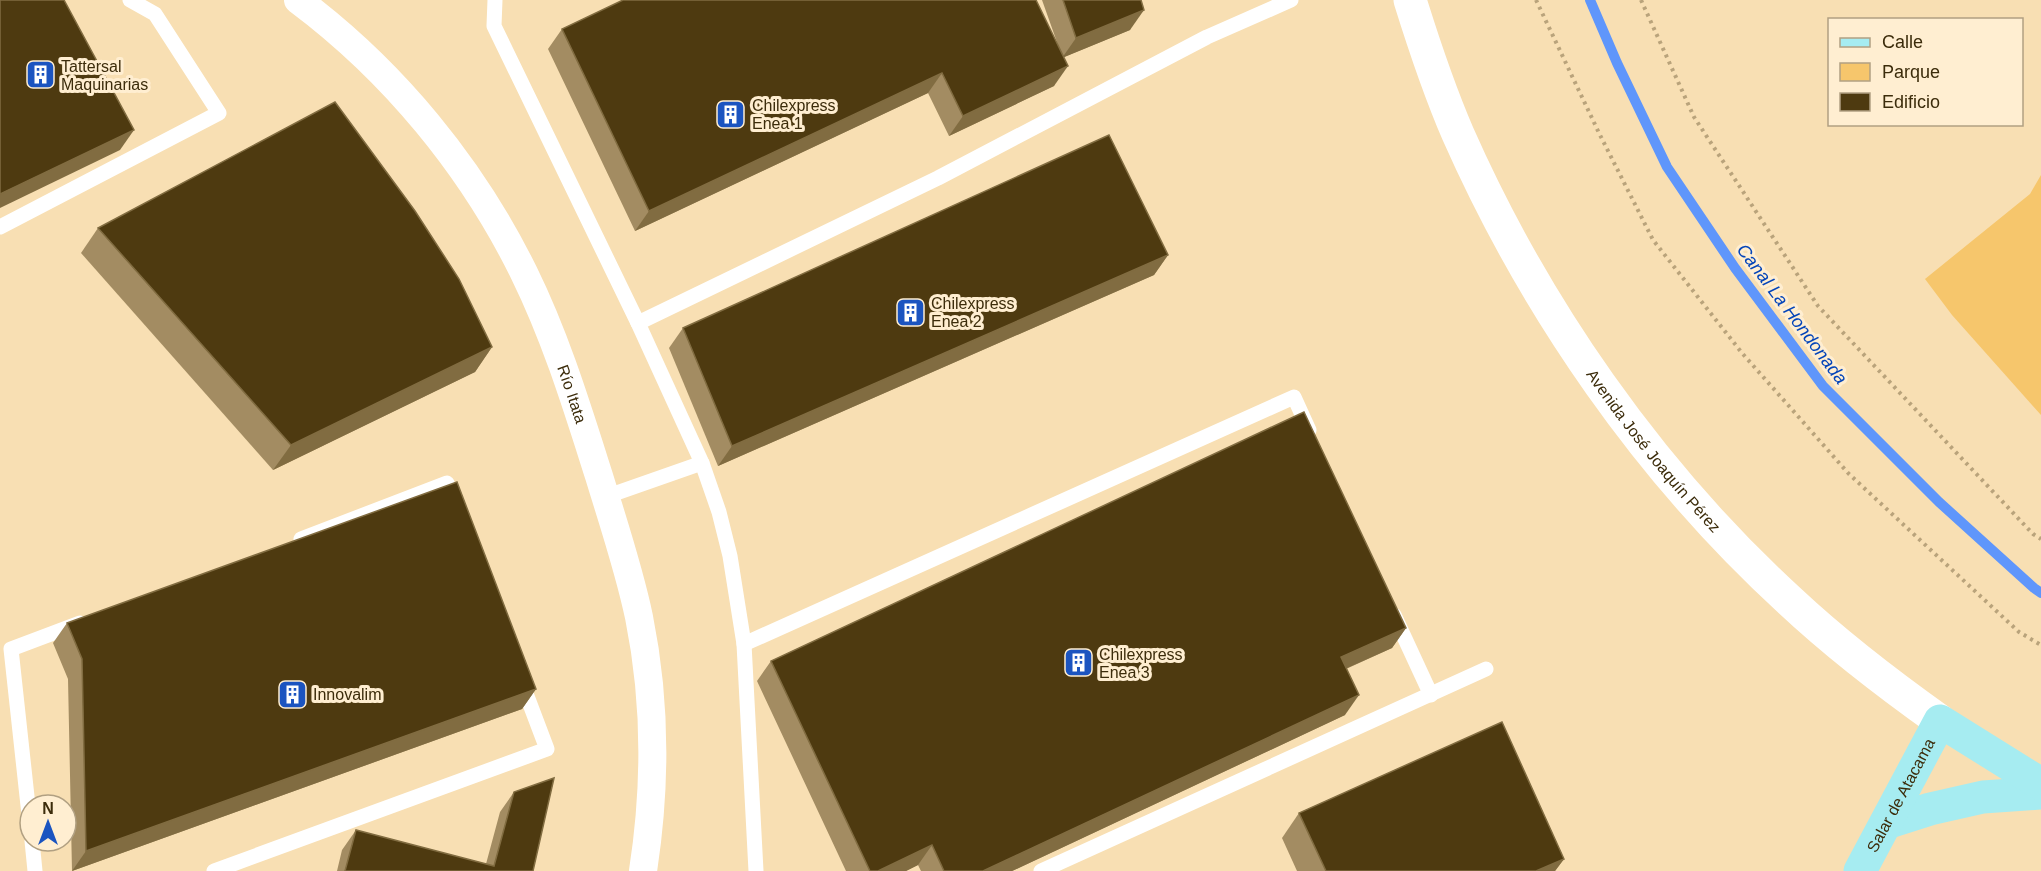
<svg xmlns="http://www.w3.org/2000/svg" width="2041" height="871" font-family="Helvetica,sans-serif">
<style>
.green{fill:#f6c66c}
.lines{fill:none;stroke-linecap:round;stroke-linejoin:round}
.stream{stroke:#5f96fb;stroke-width:10}
.path{stroke:#b9a37b;stroke-width:4;stroke-dasharray:3 4.5;stroke-linecap:butt}
.lane{stroke:#fff;stroke-width:15}
.street{stroke:#fff;stroke-width:28}
.secondary{stroke:#fff;stroke-width:33}
.primary{stroke:#a6ecf1;stroke-width:33}
.wall{fill:#a38c62}
.shaded-wall{fill:#816c41}
.building{fill:#4e3a10;stroke:#816c41;stroke-width:1.5}
.labels{text-anchor:middle;stroke-width:6;stroke-linejoin:round;paint-order:stroke}
.poi-label{font-size:16px;fill:#3c2c0b;stroke:#ffeed1;text-anchor:start}
.street-label{font-size:16px;fill:#3c2c0b;stroke:#ffeed1}
.water-label{font-size:18px;font-style:italic;fill:#0545b9;stroke:#ffeed1}
</style>
<rect width="100%" height="100%" fill="#f8dfb3"/>
<polygon class="green" points="2041,175 2041,415 1952,315 1925,279 2030,194"/>
<g class="lines">
<polyline class="stream" points="1590,0 1617,63 1667,167 1735,268 1823,386 1939,502 2034,588 2041,593"/>
<g class="path">
<polyline points="1536,0 1599,133 1653,240 1742,353 1849,474 2019,632 2041,645"/>
<polyline points="1641,0 1694,117 1818,306 2033,534 2041,539"/>
</g>
<g class="lane">
<polyline points="495,0 494,26 638,323 938,178 1207,37 1291,0"/>
<polyline points="0,227 219,113 155,14 130,0"/>
<polyline points="638,323 702,463 719,512 730,556 744,644 756,871"/>
<polyline points="605,497 702,463"/>
<polyline points="301,539 447,483 454,503"/>
<polyline points="1394,615 1431,695"/>
<polyline points="744,644 1294,397 1309,430"/>
<polyline points="30,824 11,649 80,623"/>
<polyline points="32,841 35,871"/>
<polyline points="214,871 547,749 522,683"/>
<polyline points="1041,871 1486,669"/>
</g>
<path class="street" id="s1" d="M 298,0 C 393,71 472,167 524,273 C 556,338 577,407 599,476 C 613,522 629,569 639,617 C 656,701 656,787 643,871"/>
<path class="secondary" id="s2" d="M 1410,0 C 1424,45 1439,90 1458,134 C 1535,308 1649,472 1790,601 C 1837,645 1888,684 1940,721"/>
<g class="primary">
<polyline points="1886,823 1930,809 1983,797 2041,793"/>
<path id="s3" d="M 1860,871 L 1940,721 L 2041,784"/>
</g>
</g>
<g class="wall">
<polygon points="1042,0 1141,0 1130,30 1064,57 1054,86 949,136 928,93 635,231 548,49 562,29 1058,45"/>
<polygon points="98,228 492,347 475,372 273,470 81,253"/>
<polygon points="1168,255 1154,275 718,466 669,348 683,328"/>
<polygon points="67,623 536,689 522,709 72,871 68,679 53,643"/>
<polygon points="1406,628 1392,648 1346,669 1345,715 1012,871 921,871 918,865 906,871 846,871 757,681 771,661"/>
<polygon points="514,792 533,871 337,871 342,850 356,830 486,864 500,812"/>
<polygon points="1299,813 1564,859 1555,871 1297,871 1282,838"/>
</g>
<g class="shaded-wall">
<polygon points="1144,10 1130,30 1062,58 1076,38"/>
<polygon points="1068,66 1054,86 949,136 963,116"/>
<polygon points="942,73 928,93 635,231 649,211"/>
<polygon points="134,130 120,150 0,208 0,194"/>
<polygon points="1168,255 1154,275 718,466 732,446"/>
<polygon points="492,347 475,372 273,470 291,445"/>
<polygon points="1406,628 1392,648 1327,677 1341,657"/>
<polygon points="536,689 522,709 72,871 86,851"/>
<polygon points="1359,695 1345,715 1012,871 983,871"/>
<polygon points="932,845 918,865 906,871 878,871"/>
<polygon points="1564,859 1555,871 1536,871"/>
</g>
<g class="building">
<polygon points="0,0 64,0 134,130 0,194"/>
<polygon points="623,0 1036,0 1068,66 963,116 942,73 649,211 562,29"/>
<polygon points="1063,0 1141,0 1144,10 1076,38"/>
<polygon points="335,102 415,211 459,279 492,347 291,445 98,228"/>
<polygon points="1109,135 1168,255 732,446 683,328"/>
<polygon points="1304,412 1406,628 1341,657 1359,695 983,871 944,871 932,845 878,871 870,871 771,661"/>
<polygon points="457,482 536,689 86,851 82,659 67,623"/>
<polygon points="1502,722 1564,859 1536,871 1326,871 1299,813"/>
<polygon points="554,778 533,871 345,871 356,830 494,866 514,792"/>
</g>
<defs>
<symbol id="building-square" viewBox="-11 -11 22 22"><rect x="-9" y="-9" width="18" height="18" rx="4" fill="#1b54c0" stroke="#ffeed1"/><path d="M-4-6H4V6H1V3H-1V6H-4ZM-2.5-4.3h1.7v1.8h-1.7ZM.8-4.3h1.7v1.8H.8ZM-2.5-1h1.7V.8h-1.7ZM.8-1h1.7V.8H.8Z" fill="#fff"/></symbol>
</defs>
<g fill-rule="evenodd">
<use href="#building-square" x="24" y="58" width="33" height="33"/>
<use href="#building-square" x="714" y="98" width="33" height="33"/>
<use href="#building-square" x="894" y="296" width="33" height="33"/>
<use href="#building-square" x="1062" y="646" width="33" height="33"/>
<use href="#building-square" x="276" y="678" width="33" height="33"/>
</g>
<g class="labels">
<g class="poi-label">
<text x="61" y="72">Tattersal<tspan x="61" dy="18">Maquinarias</tspan></text>
<text x="752" y="111">Chilexpress<tspan x="752" dy="18">Enea 1</tspan></text>
<text x="931" y="309">Chilexpress<tspan x="931" dy="18">Enea 2</tspan></text>
<text x="1099" y="660">Chilexpress<tspan x="1099" dy="18">Enea 3</tspan></text>
<text x="313" y="700">Innovalim</text>
</g>
<g class="street-label">
<text dy="6" stroke="none"><textPath href="#s1" startOffset="488">Río Itata</textPath></text>
<text dy="6" stroke="none"><textPath href="#s2" startOffset="516">Avenida José Joaquín Pérez</textPath></text>
<text dy="6" stroke="none"><textPath href="#s3" startOffset="86">Salar de Atacama</textPath></text>
</g>
<g class="water-label">
<text transform="translate(1792 314) rotate(53)" y="6">Canal La Hondonada</text>
</g>
</g>
<rect x="1828" y="18" width="195" height="108" fill="#ffeed1" stroke="#b1a082" stroke-width="1.5"/>
<rect x="1840" y="38" width="30" height="9" fill="#a6ecf1" stroke="#b1a082" stroke-width="1.5"/>
<text x="1882" y="48" font-size="18" fill="#3c2c0b">Calle</text>
<rect x="1840" y="63" width="30" height="18" fill="#f6c66c" stroke="#b1a082" stroke-width="1.5"/>
<text x="1882" y="78" font-size="18" fill="#3c2c0b">Parque</text>
<rect x="1840" y="93" width="30" height="18" fill="#4e3a10" stroke="#b1a082" stroke-width="1.5"/>
<text x="1882" y="108" font-size="18" fill="#3c2c0b">Edificio</text>
<g transform="translate(48 823)"><circle r="28" fill="#ffeed1" stroke="#b1a082" stroke-width="1.5"/>
<path d="M0-4.5L10 22L0 15L-10 22Z" fill="#1b54c0"/>
<text y="-9" font-size="16" font-weight="bold" text-anchor="middle" fill="#3c2c0b">N</text>
</g>
</svg>
